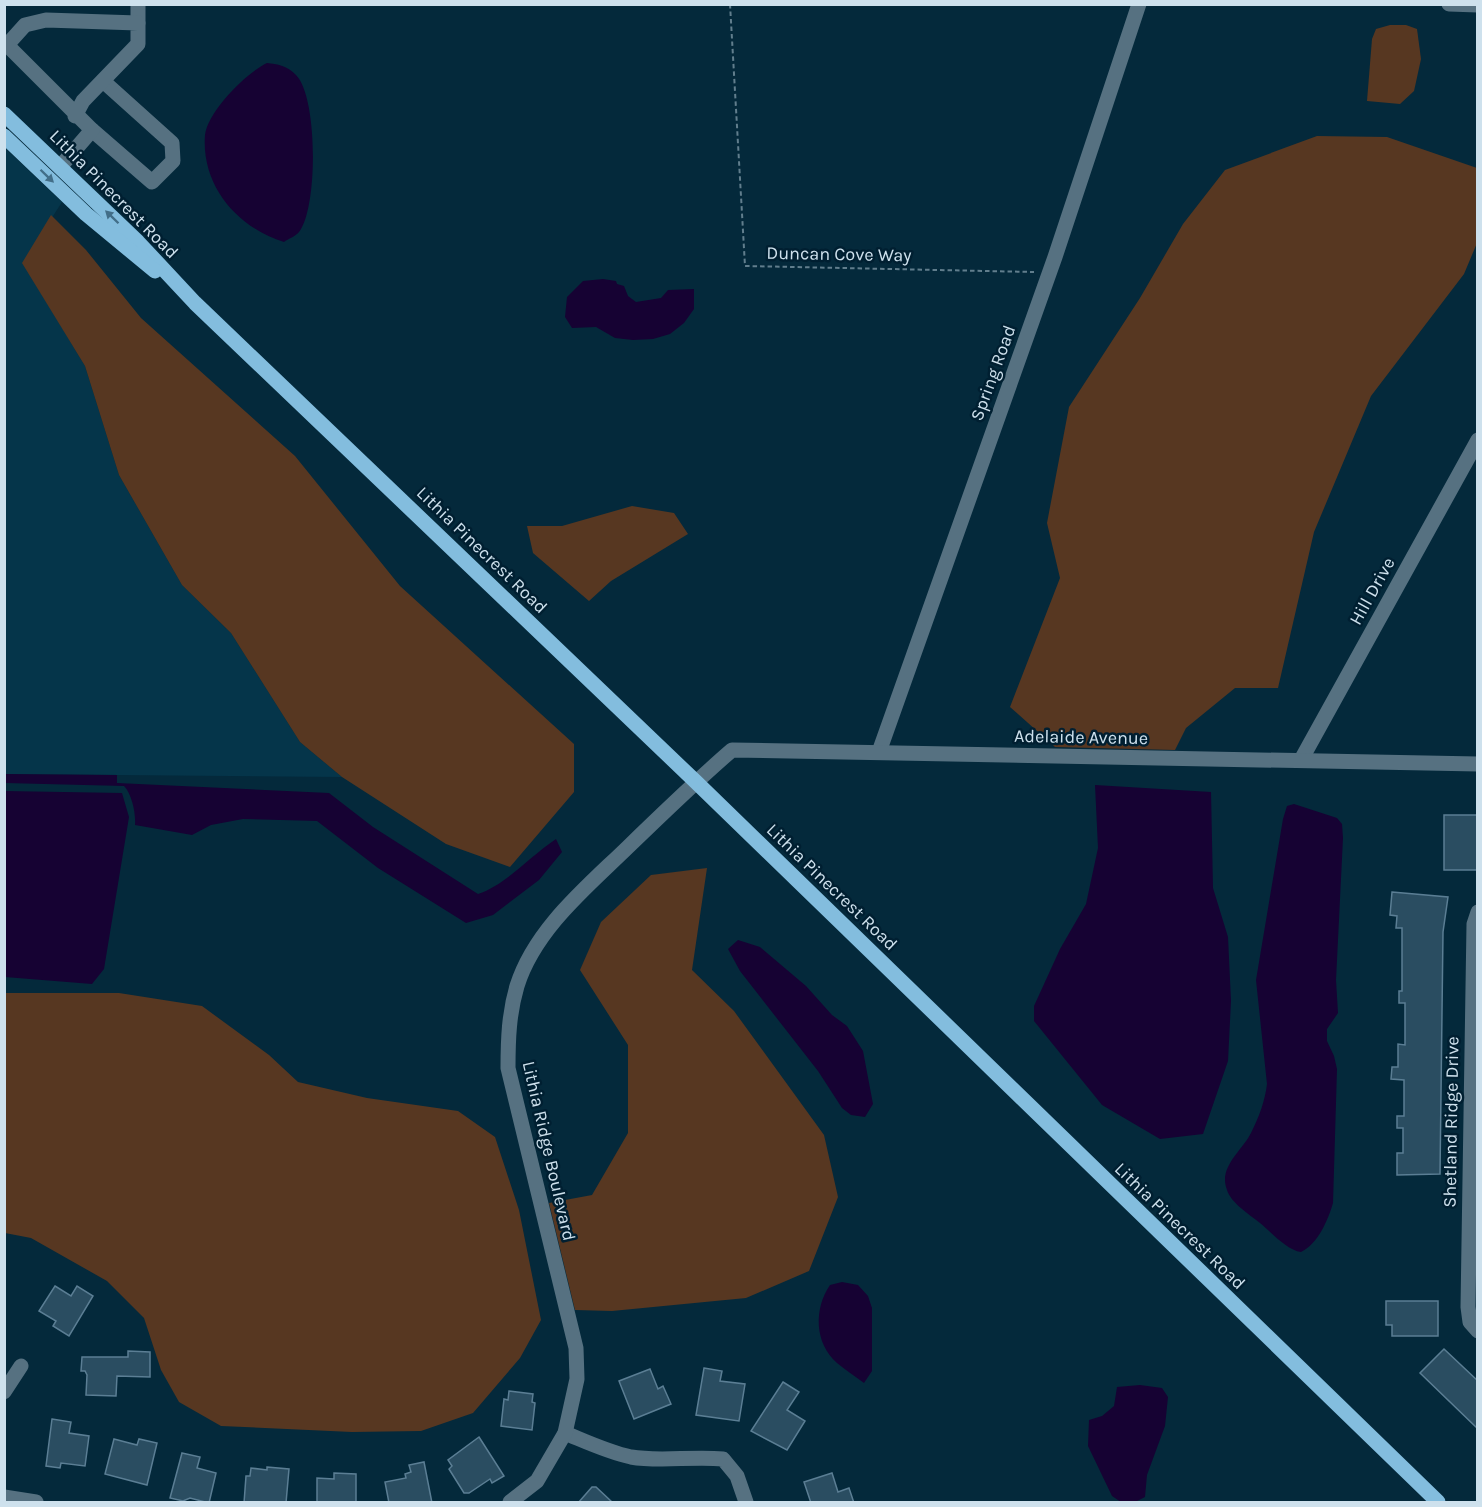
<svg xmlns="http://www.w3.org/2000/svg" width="1482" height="1507" font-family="Karla,sans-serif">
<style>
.built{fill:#05354a}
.green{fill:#573721}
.water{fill:#160233}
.building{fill:#2a4d61;stroke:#5b7e94;stroke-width:1.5}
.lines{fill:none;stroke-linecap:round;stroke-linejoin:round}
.path{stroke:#617e8d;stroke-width:2;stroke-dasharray:4.5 3;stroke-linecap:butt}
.minor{stroke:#567181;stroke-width:15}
.major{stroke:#83bdde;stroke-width:15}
.oneway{fill:#426e88}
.labels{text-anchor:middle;stroke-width:5;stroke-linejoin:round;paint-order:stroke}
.street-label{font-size:18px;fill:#cee1ed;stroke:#001f31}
</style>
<rect width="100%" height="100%" fill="#04293b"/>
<polygon class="built" points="4,147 62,202 23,263 85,366 119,475 182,585 231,633 300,742 342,777 5,774"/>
<g class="green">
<polygon points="1390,25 1406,25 1417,29 1421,59 1414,91 1400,104 1367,101 1372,39 1376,29"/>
<polygon points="1317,136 1387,137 1477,168 1477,243 1464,274 1371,396 1314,532 1278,688 1235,688 1186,728 1175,750 1055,747 1010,707 1060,578 1047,523 1069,407 1140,298 1183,224 1225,170"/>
<polygon points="51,215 86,250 141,318 295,456 400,586 574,744 574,792 510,867 446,844 342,777 300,742 231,633 182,585 119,475 85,366 22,263"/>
<polygon points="632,506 674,513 688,534 611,581 589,601 533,553 527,526 562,526"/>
<polygon points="707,868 692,970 734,1011 824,1135 838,1197 809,1271 746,1298 612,1311 575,1310 549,1203 592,1195 628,1133 628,1045 580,970 601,922 651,875"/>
<polygon points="5,993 119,993 202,1006 269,1055 298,1082 367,1098 458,1111 495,1137 519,1210 541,1320 520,1358 473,1413 421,1431 352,1432 221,1426 179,1402 161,1370 144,1318 107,1281 31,1238 5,1233"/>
</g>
<g class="water">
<path d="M 267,63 C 277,64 288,66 296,75 C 318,97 318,208 299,232 C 296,236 288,239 284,242 C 238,228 201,186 205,135 C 208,111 246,73 267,63 Z"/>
<polygon points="603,279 616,281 617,284 624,286 628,296 636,302 661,298 668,290 694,289 694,309 684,323 670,334 653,339 633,340 615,338 596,327 572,328 565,317 567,297 583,281"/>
<path d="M 5,774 L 117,775 L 117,783 L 329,793 L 373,827 L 478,894 C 507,884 529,857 556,839 L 562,852 L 539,880 L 493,915 L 466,923 L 378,868 L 317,821 L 243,819 L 211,825 L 192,835 L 135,825 C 136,814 132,794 124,786 L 5,783 Z"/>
<polygon points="1095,785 1211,792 1213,888 1228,937 1231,1001 1228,1061 1203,1134 1160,1139 1102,1105 1034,1021 1034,1006 1060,949 1086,904 1098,848"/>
<polygon points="4,791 122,793 129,817 104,969 92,984 5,977"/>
<path d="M 1294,804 L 1337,818 L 1342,824 L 1343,838 L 1336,980 L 1338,1013 L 1327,1029 L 1327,1041 L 1334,1056 L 1337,1069 L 1333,1203 C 1328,1220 1318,1244 1301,1252 C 1287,1250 1271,1232 1260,1223 C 1249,1214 1231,1203 1227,1190 C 1218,1167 1242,1151 1251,1133 C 1259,1117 1265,1101 1267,1084 L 1256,980 L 1283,819 L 1287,806 Z"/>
<polygon points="738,940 760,947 806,986 832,1015 847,1026 863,1051 873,1104 865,1117 851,1115 842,1108 818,1071 740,971 728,949"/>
<path d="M 842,1282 L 858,1285 L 868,1296 L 872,1308 L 872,1371 L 864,1383 C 855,1376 845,1370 837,1363 C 814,1343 814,1308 830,1285 Z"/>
<polygon points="1140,1385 1162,1388 1168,1397 1165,1426 1147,1475 1145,1497 1135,1502 1121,1502 1112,1496 1088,1446 1089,1420 1102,1416 1114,1406 1117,1387"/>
</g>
<g class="building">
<rect x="1444" y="815" width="34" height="55"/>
<polygon points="1392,892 1448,897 1443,932 1440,1174 1397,1175 1397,1153 1403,1153 1403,1128 1397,1128 1397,1116 1404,1116 1404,1080 1391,1079 1392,1067 1398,1067 1398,1044 1405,1045 1405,1003 1399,1003 1399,991 1402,991 1402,928 1396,928 1397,916 1390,915"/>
<polygon points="55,1286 71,1296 77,1286 93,1296 69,1336 53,1326 56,1321 39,1311"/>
<polygon points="1386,1301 1438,1301 1438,1336 1392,1336 1392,1325 1386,1325"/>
<polygon points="1444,1349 1478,1381 1478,1429 1420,1373"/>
<polygon points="128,1351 150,1352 150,1377 117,1376 116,1396 86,1395 87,1375 85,1371 81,1371 82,1357 128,1357"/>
<polygon points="704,1368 722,1371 720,1381 745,1384 739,1421 696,1415"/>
<polygon points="650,1369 658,1389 663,1386 671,1404 634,1419 619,1381"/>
<polygon points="783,1382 799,1392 787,1410 805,1421 787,1450 751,1431"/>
<polygon points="509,1391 533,1394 532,1402 535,1403 532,1430 501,1426 504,1399 508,1400"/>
<polygon points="52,1419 71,1422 69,1433 89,1436 85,1466 61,1463 60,1468 46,1466"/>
<polygon points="479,1437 504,1476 492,1483 490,1479 469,1493 464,1493 449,1469 452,1466 448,1460"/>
<polygon points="114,1439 137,1445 139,1439 157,1443 147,1485 105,1474"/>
<polygon points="182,1453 200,1457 197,1468 216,1473 209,1503 190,1498 183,1501 170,1498"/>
<polygon points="424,1462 432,1503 389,1503 385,1482 406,1478 405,1474 411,1472 409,1465"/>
<polygon points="267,1467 289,1469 286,1503 244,1503 246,1476 250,1476 251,1468 267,1470"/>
<polygon points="334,1473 356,1474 356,1503 317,1503 317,1478 334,1479"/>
<polygon points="832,1473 838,1492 849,1488 854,1503 811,1503 804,1482"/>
<polygon points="592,1487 596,1487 613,1503 578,1503"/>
</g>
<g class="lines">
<polyline class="path" points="730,4 745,266 1034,272"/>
<g class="minor">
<polyline points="138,4 138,23"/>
<polyline points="1449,4 1478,5"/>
<polyline points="92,130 152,182 173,161 172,143 103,81"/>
<polyline points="60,167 92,130 7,45 25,25 46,20 138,23 138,44 83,101 75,116"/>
<polyline points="879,752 1055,257 1139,4"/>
<polyline points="1301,760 1478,440"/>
<polyline points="1478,912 1474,924 1468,1307 1470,1322 1478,1331"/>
<polyline points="4,1392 21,1366"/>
<path d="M 565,1433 C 587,1442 608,1452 631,1457 C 659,1462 693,1456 723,1459 L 737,1476 L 746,1502"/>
<polyline points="4,1497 36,1502"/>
<path d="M 510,1502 L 537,1481 L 565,1433 L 577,1379 L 576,1348 L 508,1068 C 508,1039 509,1013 517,986 C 535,929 587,887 628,847 C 662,814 696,781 732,750 L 1478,764"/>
</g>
<g class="major">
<polyline points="4,114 138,242 195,303 695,781 1438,1502"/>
<polyline points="4,136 86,214 155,271"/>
</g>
</g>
<defs><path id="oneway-solid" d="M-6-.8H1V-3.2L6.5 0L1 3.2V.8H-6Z" transform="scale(1.5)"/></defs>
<g class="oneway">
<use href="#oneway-solid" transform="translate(47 176) rotate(44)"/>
<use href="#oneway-solid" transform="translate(112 217) rotate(-136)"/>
</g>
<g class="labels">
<g class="street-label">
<text transform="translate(114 194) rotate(45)" y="6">Lithia Pinecrest Road</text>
<text transform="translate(839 254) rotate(1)" y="6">Duncan Cove Way</text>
<text transform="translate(993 373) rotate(-70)" y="6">Spring Road</text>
<text transform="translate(482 550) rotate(44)" y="6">Lithia Pinecrest Road</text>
<text transform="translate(1372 591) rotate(-61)" y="6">Hill Drive</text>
<text transform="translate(1081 737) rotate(1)" y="6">Adelaide Avenue</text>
<text transform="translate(832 887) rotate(44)" y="6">Lithia Pinecrest Road</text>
<text transform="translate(1451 1122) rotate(-89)" y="6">Shetland Ridge Drive</text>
<text transform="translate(549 1151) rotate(77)" y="6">Lithia Ridge Boulevard</text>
<text transform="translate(1180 1226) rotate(44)" y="6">Lithia Pinecrest Road</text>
</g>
</g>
<rect width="1482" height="1507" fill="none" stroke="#cee1ed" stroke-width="12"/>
</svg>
